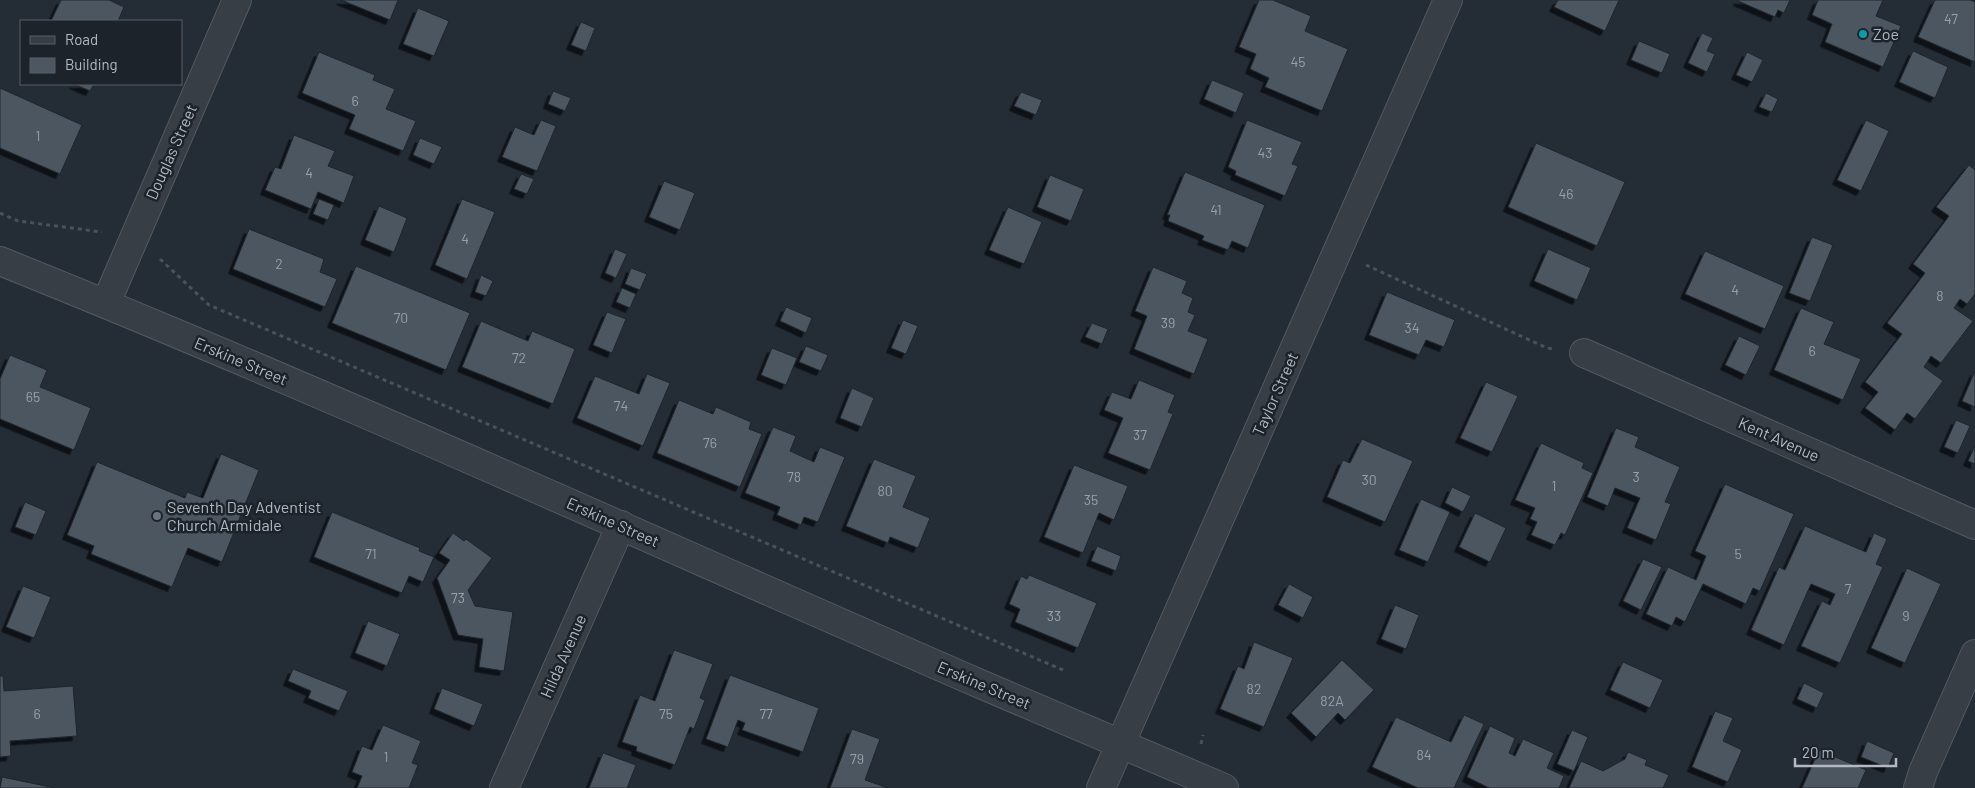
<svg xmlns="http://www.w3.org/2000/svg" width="1975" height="788" font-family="Barlow,sans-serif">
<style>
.building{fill:#4c5761;stroke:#1e252d;filter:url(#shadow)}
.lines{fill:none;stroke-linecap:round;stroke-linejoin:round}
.minor-casing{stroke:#525961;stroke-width:30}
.path{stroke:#455556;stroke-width:3;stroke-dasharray:4 4;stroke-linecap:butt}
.minor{stroke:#373e46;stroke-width:28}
.culture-dot{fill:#0f9aa8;stroke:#1c232b;stroke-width:2}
.worship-dot{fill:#6b7280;stroke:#1c232b;stroke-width:2}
.labels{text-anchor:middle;stroke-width:5;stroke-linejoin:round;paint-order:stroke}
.number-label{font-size:14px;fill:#98a0aa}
.poi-label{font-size:16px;fill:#b2b9c3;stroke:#1c232b;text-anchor:start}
.street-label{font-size:16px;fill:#b2b9c3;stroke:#1c232b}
</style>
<defs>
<filter id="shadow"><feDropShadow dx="-4.5" dy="4.5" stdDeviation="0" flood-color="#0009"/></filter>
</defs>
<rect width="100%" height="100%" fill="#242c36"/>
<g class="building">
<polygon points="61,0 109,0 124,7 118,21 51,21"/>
<polygon points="341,0 398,0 390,20"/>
<polygon points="1259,0 1273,0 1311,16 1305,31 1348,49 1322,111 1265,87 1269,78 1250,69 1256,54 1239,47"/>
<polygon points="1558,0 1619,0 1605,31 1554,7"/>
<polygon points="1738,0 1790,0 1784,13 1778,10 1775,17 1738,1"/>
<polygon points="1818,0 1883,0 1876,16 1901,26 1883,67 1825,42 1832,24 1812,15"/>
<polygon points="1935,0 1970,0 1975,2 1975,62 1918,37"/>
<polygon points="418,8 449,21 434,56 403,44"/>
<polygon points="581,22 595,28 586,51 571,45"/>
<polygon points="1702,33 1713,38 1707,51 1715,54 1707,72 1688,63"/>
<polygon points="1639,41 1670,54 1662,73 1631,60"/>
<polygon points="1913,51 1948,67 1935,98 1899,82"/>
<polygon points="319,52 375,75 373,80 395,89 386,109 416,121 403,151 349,129 355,115 302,93"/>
<polygon points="1747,52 1763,60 1752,82 1736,75"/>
<polygon points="1212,80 1244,93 1236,113 1204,99"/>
<polygon points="74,84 94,84 90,91"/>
<polygon points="0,88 82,125 60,174 0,148"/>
<polygon points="553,91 571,98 565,111 548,104"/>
<polygon points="1021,92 1042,100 1036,115 1014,106"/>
<polygon points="1766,93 1778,99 1772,112 1759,107"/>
<polygon points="541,120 556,126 537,171 502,157 515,127 534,135"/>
<polygon points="1247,120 1302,142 1292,164 1298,166 1285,196 1235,175 1236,171 1228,167"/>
<polygon points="1866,120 1889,131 1861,191 1837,180"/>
<polygon points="294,135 335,151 328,166 354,176 344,203 318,192 311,209 265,190 275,167 281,169"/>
<polygon points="420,138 442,147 434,164 413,155"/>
<polygon points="1536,143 1625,182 1597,246 1508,207"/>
<polygon points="1969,165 1975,170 1975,294 1967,304 1960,299 1954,308 1973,321 1941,363 1931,356 1924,367 1943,381 1915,419 1907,413 1895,430 1865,408 1878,392 1865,382 1902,334 1887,323 1925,273 1913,264 1949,216 1936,207"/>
<polygon points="1185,172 1265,205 1248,248 1232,241 1228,250 1202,240 1204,236 1168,221 1170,215 1167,215"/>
<polygon points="521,174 534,179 527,194 514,189"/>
<polygon points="1050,175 1084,189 1071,221 1037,207"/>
<polygon points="664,181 695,193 680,230 649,217"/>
<polygon points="319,199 334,205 328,220 313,214"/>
<polygon points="462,199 495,212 467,279 435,265"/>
<polygon points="379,206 407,218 394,252 365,240"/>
<polygon points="1008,207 1042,222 1024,264 989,250"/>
<polygon points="249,229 324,259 320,272 337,279 325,307 233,269"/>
<polygon points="1812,237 1833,245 1810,301 1789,293"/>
<polygon points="615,249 627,254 616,278 605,273"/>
<polygon points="1548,249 1591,268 1577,300 1534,281"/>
<polygon points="1705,251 1784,286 1765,329 1685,294"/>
<polygon points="356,266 470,313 446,370 332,323"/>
<polygon points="1153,267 1187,281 1182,293 1193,298 1188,312 1195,315 1188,331 1208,339 1194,374 1134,349 1147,316 1135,311"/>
<polygon points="631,268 647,274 640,290 625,284"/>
<polygon points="481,275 493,281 486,296 475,292"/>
<polygon points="622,288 636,294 630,308 616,302"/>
<polygon points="1387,292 1455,320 1444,347 1426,340 1419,355 1369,335"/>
<polygon points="786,307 812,318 806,333 780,321"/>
<polygon points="1801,308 1834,322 1824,344 1861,359 1843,400 1774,370"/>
<polygon points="607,312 626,319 612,353 593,345"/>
<polygon points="903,320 918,326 906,354 891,348"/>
<polygon points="481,321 528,341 532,331 575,349 553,404 462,367"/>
<polygon points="1092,323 1108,329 1102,344 1085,337"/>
<polygon points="1739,336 1760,346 1746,375 1725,365"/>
<polygon points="806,346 828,355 821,371 799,362"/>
<polygon points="772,348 797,358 786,385 761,375"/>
<polygon points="10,355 47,370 40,387 91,408 74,450 0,419 0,379"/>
<polygon points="1975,371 1975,407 1962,401"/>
<polygon points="647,374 670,383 643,446 577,418 595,376 639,394"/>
<polygon points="1139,380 1175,395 1168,412 1173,414 1150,470 1108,453 1123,418 1104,410 1112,392 1131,399"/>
<polygon points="1486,382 1518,396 1492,452 1460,438"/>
<polygon points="852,388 874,398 862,427 840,418"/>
<polygon points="679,400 713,414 716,407 751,422 749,429 762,434 740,487 657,453"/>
<polygon points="1956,420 1970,426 1958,453 1944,447"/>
<polygon points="773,427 796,436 790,451 814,462 820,447 845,457 818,522 804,517 801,525 777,515 780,507 745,493"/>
<polygon points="1616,428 1639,437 1635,447 1680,467 1665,502 1671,504 1656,540 1627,528 1640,498 1615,488 1608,506 1587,497"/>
<polygon points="1362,439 1413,461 1385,522 1327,497 1343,460 1350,463"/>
<polygon points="1541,443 1584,463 1582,468 1593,473 1565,535 1561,533 1555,545 1531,535 1537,522 1530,519 1535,508 1515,500"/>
<polygon points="1975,446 1975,464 1968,461"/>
<polygon points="221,454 259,470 222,562 188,548 172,587 91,554 94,546 67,535 97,462 185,498 187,492 203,498"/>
<polygon points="874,459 916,476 903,507 930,518 918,548 890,537 888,543 846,526"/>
<polygon points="1074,465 1128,486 1114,520 1099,513 1083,553 1044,537"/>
<polygon points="1725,484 1794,514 1760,591 1753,588 1746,604 1703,584 1685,622 1676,617 1672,626 1646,614 1668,567 1696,580 1706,556 1695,551"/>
<polygon points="1452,487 1471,496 1463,512 1445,503"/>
<polygon points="1421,499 1450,512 1428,562 1399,550"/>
<polygon points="25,502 46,511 36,535 15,527"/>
<polygon points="332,512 420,548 419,551 434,557 423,582 409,576 402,593 314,557"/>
<polygon points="1475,513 1506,528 1490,562 1459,547"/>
<polygon points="1805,526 1866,552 1874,533 1887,539 1876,564 1883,567 1840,663 1801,646 1822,601 1830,605 1835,594 1811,584 1784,645 1751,630 1779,567 1785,570"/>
<polygon points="453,533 464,541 466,539 492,558 468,590 475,606 513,612 504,671 479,667 483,639 458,635 437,578 450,560 439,553"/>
<polygon points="1097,546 1121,556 1116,571 1091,561"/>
<polygon points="1643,559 1662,567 1641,610 1623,601"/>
<polygon points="1907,568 1941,584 1905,663 1871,648"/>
<polygon points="1029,575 1097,603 1078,648 1015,622 1020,609 1009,604 1021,576 1027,579"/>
<polygon points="1289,584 1313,597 1303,618 1278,605"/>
<polygon points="23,586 51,597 34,638 6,627"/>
<polygon points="1395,605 1419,615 1406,649 1381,639"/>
<polygon points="368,621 400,634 387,666 355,653"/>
<polygon points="1254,642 1293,658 1264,727 1220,709 1238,666 1244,669"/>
<polygon points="674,650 713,664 700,698 705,700 694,729 690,727 675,765 636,751 637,747 622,742 640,695 655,701"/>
<polygon points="1342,660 1374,690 1345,720 1338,713 1316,737 1291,713"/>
<polygon points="1623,662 1663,680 1650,708 1610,690"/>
<polygon points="293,669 348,691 339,711 308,698 311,691 288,681"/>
<polygon points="730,675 819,708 803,752 742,730 745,723 738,720 728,747 706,739"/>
<polygon points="0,676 3,676 4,691 73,686 77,736 10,741 11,756 0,757"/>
<polygon points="1804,683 1824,693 1817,708 1797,699"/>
<polygon points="442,688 483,704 474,726 434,709"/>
<polygon points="1715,711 1733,718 1723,741 1742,750 1728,782 1692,767"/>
<polygon points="1464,715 1484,724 1454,788 1418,788 1372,767 1396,717 1451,742"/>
<polygon points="383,725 421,741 412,763 418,765 409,788 357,788 362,776 352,772 362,746 372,750"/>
<polygon points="1490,726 1515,738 1509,753 1515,756 1523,739 1554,753 1547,768 1564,776 1559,788 1489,788 1467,777"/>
<polygon points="852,729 880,739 865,780 888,788 830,788"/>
<polygon points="1572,730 1588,737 1574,771 1557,764"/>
<polygon points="1867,741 1894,753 1888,768 1861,757"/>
<polygon points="1819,750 1866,770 1858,788 1802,788"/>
<polygon points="1628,752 1647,760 1645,765 1669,775 1663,788 1569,788 1581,761 1603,771 1625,759"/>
<polygon points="603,753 636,765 627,788 589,788"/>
<polygon points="2,777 55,788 0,788"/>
</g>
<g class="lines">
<defs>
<g id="minor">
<path d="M 0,261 C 329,393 652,541 978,683 C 1060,718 1142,753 1224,788"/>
<polyline points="106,303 237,0"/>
<polyline points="1584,353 1975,525"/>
<polyline points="504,788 621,525"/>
<polyline points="1101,788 1448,0"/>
<polyline points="1918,788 1923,772 1975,654"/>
</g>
</defs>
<use href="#minor" class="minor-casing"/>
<g class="path">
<polyline points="0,213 18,221 102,232"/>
<polyline points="160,259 209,305 1063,670"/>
<polyline points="1366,265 1547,348 1554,349"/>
<polyline points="1201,744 1203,735"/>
</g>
<use href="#minor" class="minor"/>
</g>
<circle class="culture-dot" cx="1863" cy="34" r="5"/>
<circle class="worship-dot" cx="157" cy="516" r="5"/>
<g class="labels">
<g class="number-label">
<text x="1951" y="24">47</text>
<text x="1298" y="67">45</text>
<text x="355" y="106">6</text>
<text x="38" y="141">1</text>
<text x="1265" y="158">43</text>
<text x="309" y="178">4</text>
<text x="1566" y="199">46</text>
<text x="1216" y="215">41</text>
<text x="465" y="244">4</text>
<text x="279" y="269">2</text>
<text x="1735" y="295">4</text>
<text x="1940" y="301">8</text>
<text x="401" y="323">70</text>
<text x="1168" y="328">39</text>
<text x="1412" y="333">34</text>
<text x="1812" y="356">6</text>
<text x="519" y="363">72</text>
<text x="33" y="402">65</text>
<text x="621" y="411">74</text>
<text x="1140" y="440">37</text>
<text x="710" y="448">76</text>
<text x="794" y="482">78</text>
<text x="1636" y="482">3</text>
<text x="1369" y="485">30</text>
<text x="1554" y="491">1</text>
<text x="885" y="496">80</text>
<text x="1091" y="505">35</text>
<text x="371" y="559">71</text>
<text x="1738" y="559">5</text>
<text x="1848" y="594">7</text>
<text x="458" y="603">73</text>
<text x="1054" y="621">33</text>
<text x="1906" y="621">9</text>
<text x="1254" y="694">82</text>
<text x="1332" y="706">82A</text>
<text x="37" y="719">6</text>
<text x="666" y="719">75</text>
<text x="766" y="719">77</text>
<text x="1424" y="760">84</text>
<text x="386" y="762">1</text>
<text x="857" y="764">79</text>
</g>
<g class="poi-label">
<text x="1873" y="40">Zoe</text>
<text x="167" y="513">Seventh Day Adventist<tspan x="167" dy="18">Church Armidale</tspan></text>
</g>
<g class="street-label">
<text transform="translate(171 152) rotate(-66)" y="6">Douglas Street</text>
<text transform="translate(241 361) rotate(23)" y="6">Erskine Street</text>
<text transform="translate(1275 394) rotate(-66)" y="6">Taylor Street</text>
<text transform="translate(1779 439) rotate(24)" y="6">Kent Avenue</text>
<text transform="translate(613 522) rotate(24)" y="6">Erskine Street</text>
<text transform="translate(563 656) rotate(-66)" y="6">Hilda Avenue</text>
<text transform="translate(984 685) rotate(23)" y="6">Erskine Street</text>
</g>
</g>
<rect x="20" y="20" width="162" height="65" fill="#1c232b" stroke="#585f68"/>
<rect x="30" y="36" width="25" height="8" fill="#373e46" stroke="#585f68"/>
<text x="65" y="45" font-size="15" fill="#b2b9c3">Road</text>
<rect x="30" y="58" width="25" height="15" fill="#4c5761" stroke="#585f68"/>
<text x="65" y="70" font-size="15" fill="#b2b9c3">Building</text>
<path d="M1795 758v8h101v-8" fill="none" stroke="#b2b9c3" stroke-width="2.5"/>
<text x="1802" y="758" font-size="15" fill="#b2b9c3" stroke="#1c232b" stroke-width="4" paint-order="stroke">20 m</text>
</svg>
